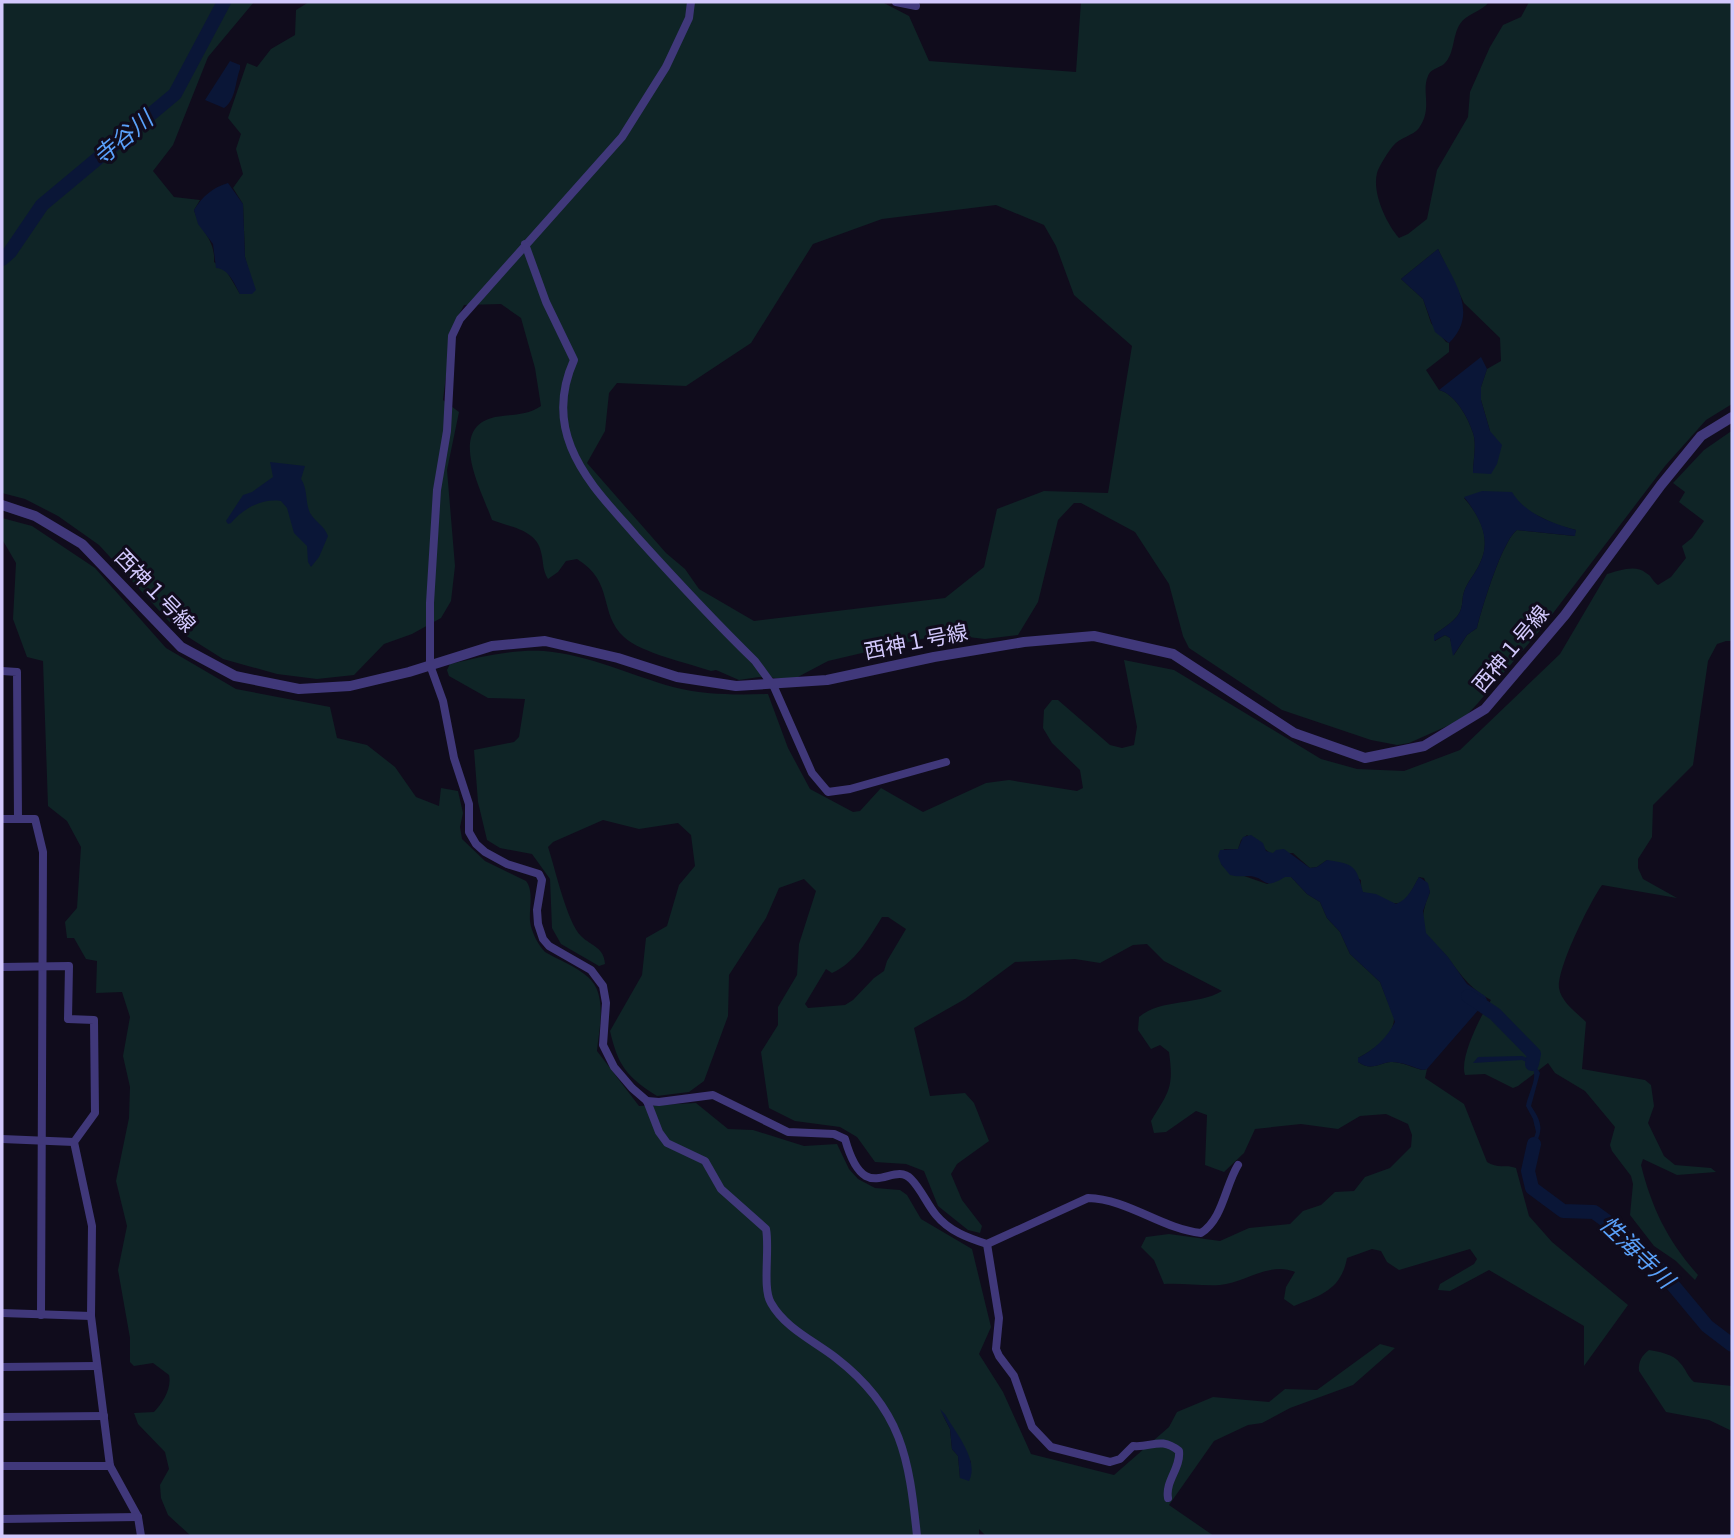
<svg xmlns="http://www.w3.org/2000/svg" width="1734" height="1538" font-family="'DM Sans','Noto Sans JP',sans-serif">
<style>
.green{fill:#0f2426;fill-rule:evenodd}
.water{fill:#0a1637}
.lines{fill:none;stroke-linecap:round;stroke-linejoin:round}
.river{stroke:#0a1637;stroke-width:14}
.minor{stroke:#40387a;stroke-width:8}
.tertiary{stroke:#40387a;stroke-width:10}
.labels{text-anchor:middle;stroke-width:6;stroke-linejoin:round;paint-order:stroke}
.street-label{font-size:21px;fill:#d3c9fd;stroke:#100c1c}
.water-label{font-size:23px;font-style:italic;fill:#5aa1fa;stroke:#100c1c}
</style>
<rect width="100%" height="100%" fill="#100c1c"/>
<g class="green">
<path d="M 2,2 L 254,2 L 208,57 L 173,145 L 153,171 L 174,197 L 200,200 L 194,210 C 200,231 216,240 214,262 L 227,272 L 240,294 L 249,272 L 245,257 L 243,204 L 233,188 L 243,174 L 236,149 L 241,134 L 228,118 L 247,63 L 257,67 L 271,49 L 295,35 L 296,10 L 309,2 L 882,2 L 909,16 L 929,61 L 1076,72 L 1081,2 L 1489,2 C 1481,12 1466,14 1460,24 C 1452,36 1455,54 1444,64 C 1439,68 1430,69 1428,76 C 1421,92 1433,108 1419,128 C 1413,136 1400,137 1393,146 C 1388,152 1379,166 1377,173 C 1372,193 1386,223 1399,238 L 1408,234 L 1427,219 L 1437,170 L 1468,117 L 1470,92 L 1490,47 L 1503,25 L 1521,17 L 1529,2 L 1732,2 L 1732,404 L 1706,420 L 1665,466 L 1541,629 L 1478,703 L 1463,719 L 1409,743 L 1397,745 L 1371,740 L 1282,710 L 1189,648 L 1183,636 L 1169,584 L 1135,532 L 1081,503 L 1074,503 L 1058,520 L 1038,602 L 1018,635 L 985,639 L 943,634 L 828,661 L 794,679 L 759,677 L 739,680 L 716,670 L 711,671 C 688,663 641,653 624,637 C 598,613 615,582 577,559 L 566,561 L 558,572 L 548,579 C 542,569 544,563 541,552 C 537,530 510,527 492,520 C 482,491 446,428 495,417 C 512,414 526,416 541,406 L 535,368 L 521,318 L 501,304 L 464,305 L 452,328 L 443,400 L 459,412 L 447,470 L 455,566 L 451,601 L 441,618 L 412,634 L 384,644 L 354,675 L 317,679 L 277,674 L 223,659 L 177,630 L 99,545 L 58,516 L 25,499 L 2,493 ZM 996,205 L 1044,225 L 1056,246 L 1074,295 L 1132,346 L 1108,493 L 1044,491 L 997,509 L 984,567 L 945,598 L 754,621 L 699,589 L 685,569 L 666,553 L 587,463 L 605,431 L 609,393 L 617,383 L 686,386 L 751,343 L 813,244 L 882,219 ZM 1438,249 L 1464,303 L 1500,338 L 1501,361 L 1487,369 L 1481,387 L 1481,400 L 1490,431 L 1473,473 C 1473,461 1477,444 1473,433 C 1468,417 1455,394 1439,390 L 1426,370 L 1449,352 L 1449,343 L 1446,342 L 1431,323 L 1423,299 L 1401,279 ZM 1464,498 L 1518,503 L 1528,511 L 1557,525 L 1576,530 L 1574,536 L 1517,530 C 1502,541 1482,608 1477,628 L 1467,635 L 1454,655 L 1450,638 L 1445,635 L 1435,641 L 1434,635 C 1443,628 1458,620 1461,609 C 1463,603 1462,597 1464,592 C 1467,582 1476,573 1480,563 C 1492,539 1480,516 1464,498 Z"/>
<path d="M 1730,432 L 1732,432 L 1732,641 L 1726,641 L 1717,644 L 1708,661 L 1693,765 L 1653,805 L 1652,837 L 1638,859 L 1638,868 L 1643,879 L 1677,898 L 1602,885 C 1590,902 1557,968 1559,988 C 1561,1002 1577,1013 1586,1022 L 1582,1069 L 1645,1080 L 1651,1085 L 1654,1106 L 1648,1123 L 1664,1156 L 1675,1165 L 1711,1168 L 1716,1172 L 1677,1175 L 1643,1159 L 1641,1165 C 1652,1209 1668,1241 1698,1275 L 1695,1280 L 1676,1261 L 1654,1246 L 1630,1215 L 1633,1184 L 1631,1176 L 1612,1151 L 1610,1145 L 1615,1127 L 1585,1091 L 1555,1073 L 1548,1063 L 1518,1086 L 1513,1088 L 1485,1074 L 1465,1075 C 1459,1058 1481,1015 1491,1000 C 1473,991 1461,976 1449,959 C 1444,951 1435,946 1429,939 C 1418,926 1424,906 1430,892 L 1424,878 L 1419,877 C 1415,884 1408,901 1399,903 C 1394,905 1364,895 1362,891 C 1361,889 1361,882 1361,880 L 1327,860 L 1317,867 L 1310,868 L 1293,853 L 1270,853 L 1247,835 L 1241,840 L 1238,849 L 1224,849 L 1221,864 L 1227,870 L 1267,884 L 1285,876 L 1291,877 L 1307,894 L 1320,902 L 1327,918 L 1340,932 L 1350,954 L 1380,982 L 1394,1017 C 1395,1035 1373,1050 1358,1058 L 1358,1062 C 1371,1071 1377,1064 1390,1062 C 1400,1061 1413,1068 1423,1070 L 1427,1069 L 1425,1078 L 1464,1104 L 1487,1162 C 1497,1169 1506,1164 1516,1168 L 1529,1216 L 1552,1242 L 1628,1305 L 1584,1366 L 1584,1326 L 1489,1270 L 1450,1291 L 1438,1290 L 1440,1284 L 1474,1264 L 1477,1259 L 1470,1249 L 1399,1270 L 1387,1262 L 1381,1251 L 1372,1249 L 1347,1258 C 1341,1290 1321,1295 1294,1306 L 1284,1299 L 1286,1287 L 1295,1272 C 1270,1261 1245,1283 1220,1285 C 1202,1286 1182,1283 1164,1284 L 1154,1260 L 1141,1247 L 1146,1237 L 1169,1234 L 1220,1241 L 1249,1228 L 1290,1224 L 1303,1211 L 1321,1205 L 1335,1192 L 1354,1191 L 1365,1177 L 1390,1168 L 1411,1147 L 1412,1135 L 1408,1124 L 1386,1114 L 1360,1116 L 1338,1129 L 1301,1124 L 1255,1129 L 1244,1153 L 1224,1172 L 1205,1165 L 1207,1115 L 1196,1111 L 1166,1132 L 1154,1133 L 1151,1121 C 1169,1091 1174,1088 1169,1052 L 1160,1045 L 1151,1049 L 1138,1030 L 1139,1017 C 1162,998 1197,1006 1222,991 L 1164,961 L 1147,944 L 1133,945 L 1100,963 L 1075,959 L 1015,962 L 965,999 L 914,1028 L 930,1096 L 965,1093 L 974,1103 L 989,1141 L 957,1164 L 951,1174 L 962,1200 L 982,1226 L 980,1233 L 968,1230 L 938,1206 L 924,1171 L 906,1164 L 875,1162 L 857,1137 L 840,1127 L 795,1121 L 769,1108 L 761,1052 L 778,1025 L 778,1007 L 797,975 L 799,944 L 816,891 L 804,879 L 779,888 L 766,918 L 729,975 L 728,1016 L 704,1081 L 689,1092 L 657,1096 C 627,1077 618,1066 610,1031 L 642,975 L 646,938 L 667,926 L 679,885 L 695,866 L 691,835 L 678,823 L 639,829 L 603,820 L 553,842 L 548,847 C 555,868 567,922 581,936 C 591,946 604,947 605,964 L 599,966 L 561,944 L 552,928 L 550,879 L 532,854 L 500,848 L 487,840 L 478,802 L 474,750 L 514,742 L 519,737 L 525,699 L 488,698 L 449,676 L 447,670 L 450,664 C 480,657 513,649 544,651 C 590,655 630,675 673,687 C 704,695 736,695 768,694 L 788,748 L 810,789 L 853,812 L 860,811 L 881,788 L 923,812 L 986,783 L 1009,780 L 1077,791 L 1083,788 L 1080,770 L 1052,743 L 1043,728 L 1044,710 L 1052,700 L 1058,700 L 1110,745 L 1122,748 L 1134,745 L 1137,727 L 1124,660 L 1174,670 L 1321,759 L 1357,769 L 1404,771 L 1460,750 L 1560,654 L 1607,574 C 1619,571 1635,564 1646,573 C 1652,576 1652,581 1658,585 L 1671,577 L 1686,558 L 1682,546 L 1692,538 L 1704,521 L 1679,502 L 1685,492 L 1673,483 L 1704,450 ZM 882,917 L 888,917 L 906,929 L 887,961 L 884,971 L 874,978 L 853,1000 L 845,1005 L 808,1008 L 805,1004 L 826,969 L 832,973 C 855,963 869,938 882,917 Z"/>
<path d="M 2,518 L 32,526 L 95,568 L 166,648 L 236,689 L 330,707 L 337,738 L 367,745 L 395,767 L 416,797 L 439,806 L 441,788 L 458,791 L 463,813 L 460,827 L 462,839 L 485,861 L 526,881 C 534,891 529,908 530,921 C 531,931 538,945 545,952 C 559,960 577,967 588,977 C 608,994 599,1029 597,1051 L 639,1106 L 696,1103 L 728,1129 L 753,1130 L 804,1146 L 837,1144 L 849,1169 L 858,1179 L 875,1188 L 900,1190 L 907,1195 L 921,1219 L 972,1249 L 991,1327 L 979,1354 L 1003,1392 L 1031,1454 L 1114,1475 L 1169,1427 L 1177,1412 L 1213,1397 L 1269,1402 L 1285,1389 L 1317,1390 L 1380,1344 L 1395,1348 L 1353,1385 L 1290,1408 L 1262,1423 L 1248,1425 L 1214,1441 L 1169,1505 L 1214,1536 L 986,1536 L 979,1529 L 979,1536 L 191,1536 L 168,1515 L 161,1498 L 160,1485 L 169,1469 L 165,1452 L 138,1424 L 134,1413 L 154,1412 C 163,1403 172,1388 169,1375 L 153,1363 L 134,1366 L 130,1362 L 130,1338 L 118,1270 L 127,1226 L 116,1181 L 129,1118 L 130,1087 L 123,1056 L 130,1017 L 122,992 L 96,993 L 97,961 L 86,959 L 74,938 L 67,938 L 65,922 L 77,908 L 81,847 L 67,821 L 48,806 L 43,661 L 27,657 L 13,619 L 16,563 L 2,539 ZM 941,1412 L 971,1462 L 960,1478 L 958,1456 L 952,1449 L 950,1429 Z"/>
<path d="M 1649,1350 C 1659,1352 1674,1354 1680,1363 C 1686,1369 1687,1376 1694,1382 L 1732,1386 L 1732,1431 L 1709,1420 L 1666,1412 L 1639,1371 C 1638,1362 1642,1355 1649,1350 Z"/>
</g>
<g class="water">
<path d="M 230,61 L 240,65 L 240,69 C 235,82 236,100 224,108 L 205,100 Z"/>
<path d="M 228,183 L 243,204 L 245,257 L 256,290 L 252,294 L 240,294 C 234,283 229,269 216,268 L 213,244 L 198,224 L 194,210 C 203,196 212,188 228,183 Z"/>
<path d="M 1438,249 C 1453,280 1480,313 1449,343 L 1435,332 L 1423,299 L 1401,279 Z"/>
<path d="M 1481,357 L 1487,369 L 1481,387 L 1481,400 L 1490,431 L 1502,445 L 1497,464 L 1491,474 L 1473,473 C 1473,461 1477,444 1473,433 C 1468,417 1455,394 1439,390 Z"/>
<path d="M 270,462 L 305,466 L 301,479 C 308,489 305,502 310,513 C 315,522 324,525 328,536 L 319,557 L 311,567 L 308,562 L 307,546 L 294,533 L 287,508 L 281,501 C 261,498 243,509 231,523 L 228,524 L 226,521 L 243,495 L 252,492 L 273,477 Z"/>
<path d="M 1482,491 L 1512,492 C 1524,513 1553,524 1576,530 L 1575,536 L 1517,530 C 1502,541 1482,608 1477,628 L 1467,635 L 1453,656 L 1450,638 L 1445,635 L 1434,641 L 1434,635 C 1443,628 1458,620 1461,609 C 1463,603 1462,597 1464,592 C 1467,582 1476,573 1480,563 C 1492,539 1479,516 1464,497 Z"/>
<path d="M 1251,835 L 1263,843 L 1266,851 L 1273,853 L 1276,850 L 1284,849 L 1310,868 L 1317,867 L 1327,860 C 1355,864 1356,866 1363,892 L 1376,894 L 1396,904 C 1408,900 1413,887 1419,877 L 1428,883 L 1430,892 L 1423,911 L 1426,933 L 1448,957 L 1467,984 L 1485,996 L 1487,1000 L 1427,1069 L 1423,1070 C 1413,1067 1400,1061 1390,1062 C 1377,1064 1371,1071 1358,1062 L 1358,1058 C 1374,1050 1387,1038 1395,1022 L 1380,982 L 1350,954 L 1340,932 L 1327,918 L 1320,902 L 1307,894 L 1291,877 L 1285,877 C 1261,892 1268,876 1247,876 C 1241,876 1237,877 1230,875 L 1221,864 L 1218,856 L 1220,850 L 1238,849 L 1243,837 Z"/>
<path d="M 1522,1056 L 1532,1060 L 1540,1073 L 1531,1106 C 1550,1133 1535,1135 1532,1160 L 1527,1159 L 1536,1132 L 1533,1119 L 1526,1106 C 1529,1089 1545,1069 1522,1060 L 1473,1063 L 1478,1057 Z"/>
<path d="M 940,1409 L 945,1414 C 955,1432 980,1461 969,1481 L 960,1478 L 958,1456 L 952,1449 L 950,1429 Z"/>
</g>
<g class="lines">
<g class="river">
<polyline points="2,259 10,252 42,205 175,94 224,2"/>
<polyline points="1468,996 1495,1014 1534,1054 1532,1064"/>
<polyline points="1534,1144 1528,1171 1532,1188 1563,1211 1594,1212 1619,1230 1657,1266 1707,1326 1732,1345"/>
</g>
<g class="minor">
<path d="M 691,2 L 689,18 L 666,67 L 622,137 L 460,319 L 452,336 L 447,431 L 437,490 L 430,603 L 430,665 L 443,701 L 454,758 L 469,804 L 469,832 L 476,844 L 485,852 L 507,864 L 539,874 L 542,880 L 537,910 L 538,924 L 543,939 L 549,946 L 591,970 L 603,986 L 606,1003 L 603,1045 L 614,1067 L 632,1088 L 647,1101 L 659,1132 L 667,1143 L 705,1161 L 721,1189 L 766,1229 C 770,1249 762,1288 771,1303 C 785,1328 814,1341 836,1358 C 902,1409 909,1458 917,1536"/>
<polyline points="896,2 916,6"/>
<path d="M 525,244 L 546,302 L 574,360 C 561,389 559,417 571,447 C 585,482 613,509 637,537 C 675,579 714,621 755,661 L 774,687 L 812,773 L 828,792 L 850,789 L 946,762"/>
<polyline points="2,671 17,672 18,818"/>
<polyline points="2,819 35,819 43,852 41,1315"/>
<polyline points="2,967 69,966 68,1019 94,1020 95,1113 74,1142 92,1226 91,1316 110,1466 138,1517 141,1536"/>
<path d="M 647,1101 L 659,1102 L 713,1095 L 788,1132 L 834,1134 L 845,1139 C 865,1210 892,1159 911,1179 C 921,1189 927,1204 936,1215 C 949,1231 968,1238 987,1244 L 1088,1198 C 1128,1199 1162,1229 1201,1233 C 1223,1219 1225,1186 1238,1165"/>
<polyline points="2,1139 74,1142"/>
<path d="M 987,1244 L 999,1318 L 996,1349 L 999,1356 L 1014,1376 L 1032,1427 L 1051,1447 L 1110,1462 L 1120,1459 L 1133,1446 C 1152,1448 1160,1436 1179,1451 C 1181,1468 1165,1481 1168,1498"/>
<polyline points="2,1313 91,1316"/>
<polyline points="2,1367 96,1366"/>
<polyline points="2,1417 104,1416"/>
<polyline points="2,1466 110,1466"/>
<polyline points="2,1519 138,1517"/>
</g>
<polyline class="tertiary" points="2,505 35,516 82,544 181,647 235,676 299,689 350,686 409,672 492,646 545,641 618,658 677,677 736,686 827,680 934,657 1024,642 1094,636 1173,654 1294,733 1365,758 1424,746 1485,709 1565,615 1661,485 1701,436 1732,417"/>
</g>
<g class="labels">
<g class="street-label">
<text transform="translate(155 591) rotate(46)" y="7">西神１号線</text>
<text transform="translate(916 642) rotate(-11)" y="7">西神１号線</text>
<text transform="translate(1511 649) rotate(-50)" y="7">西神１号線</text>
</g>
<g class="water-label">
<text transform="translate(123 138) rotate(-40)" y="8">寺谷川</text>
<text transform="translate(1637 1252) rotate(44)" y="8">性海寺川</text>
</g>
</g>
<rect width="1734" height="1538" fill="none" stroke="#d3c9fd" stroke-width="7"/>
</svg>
